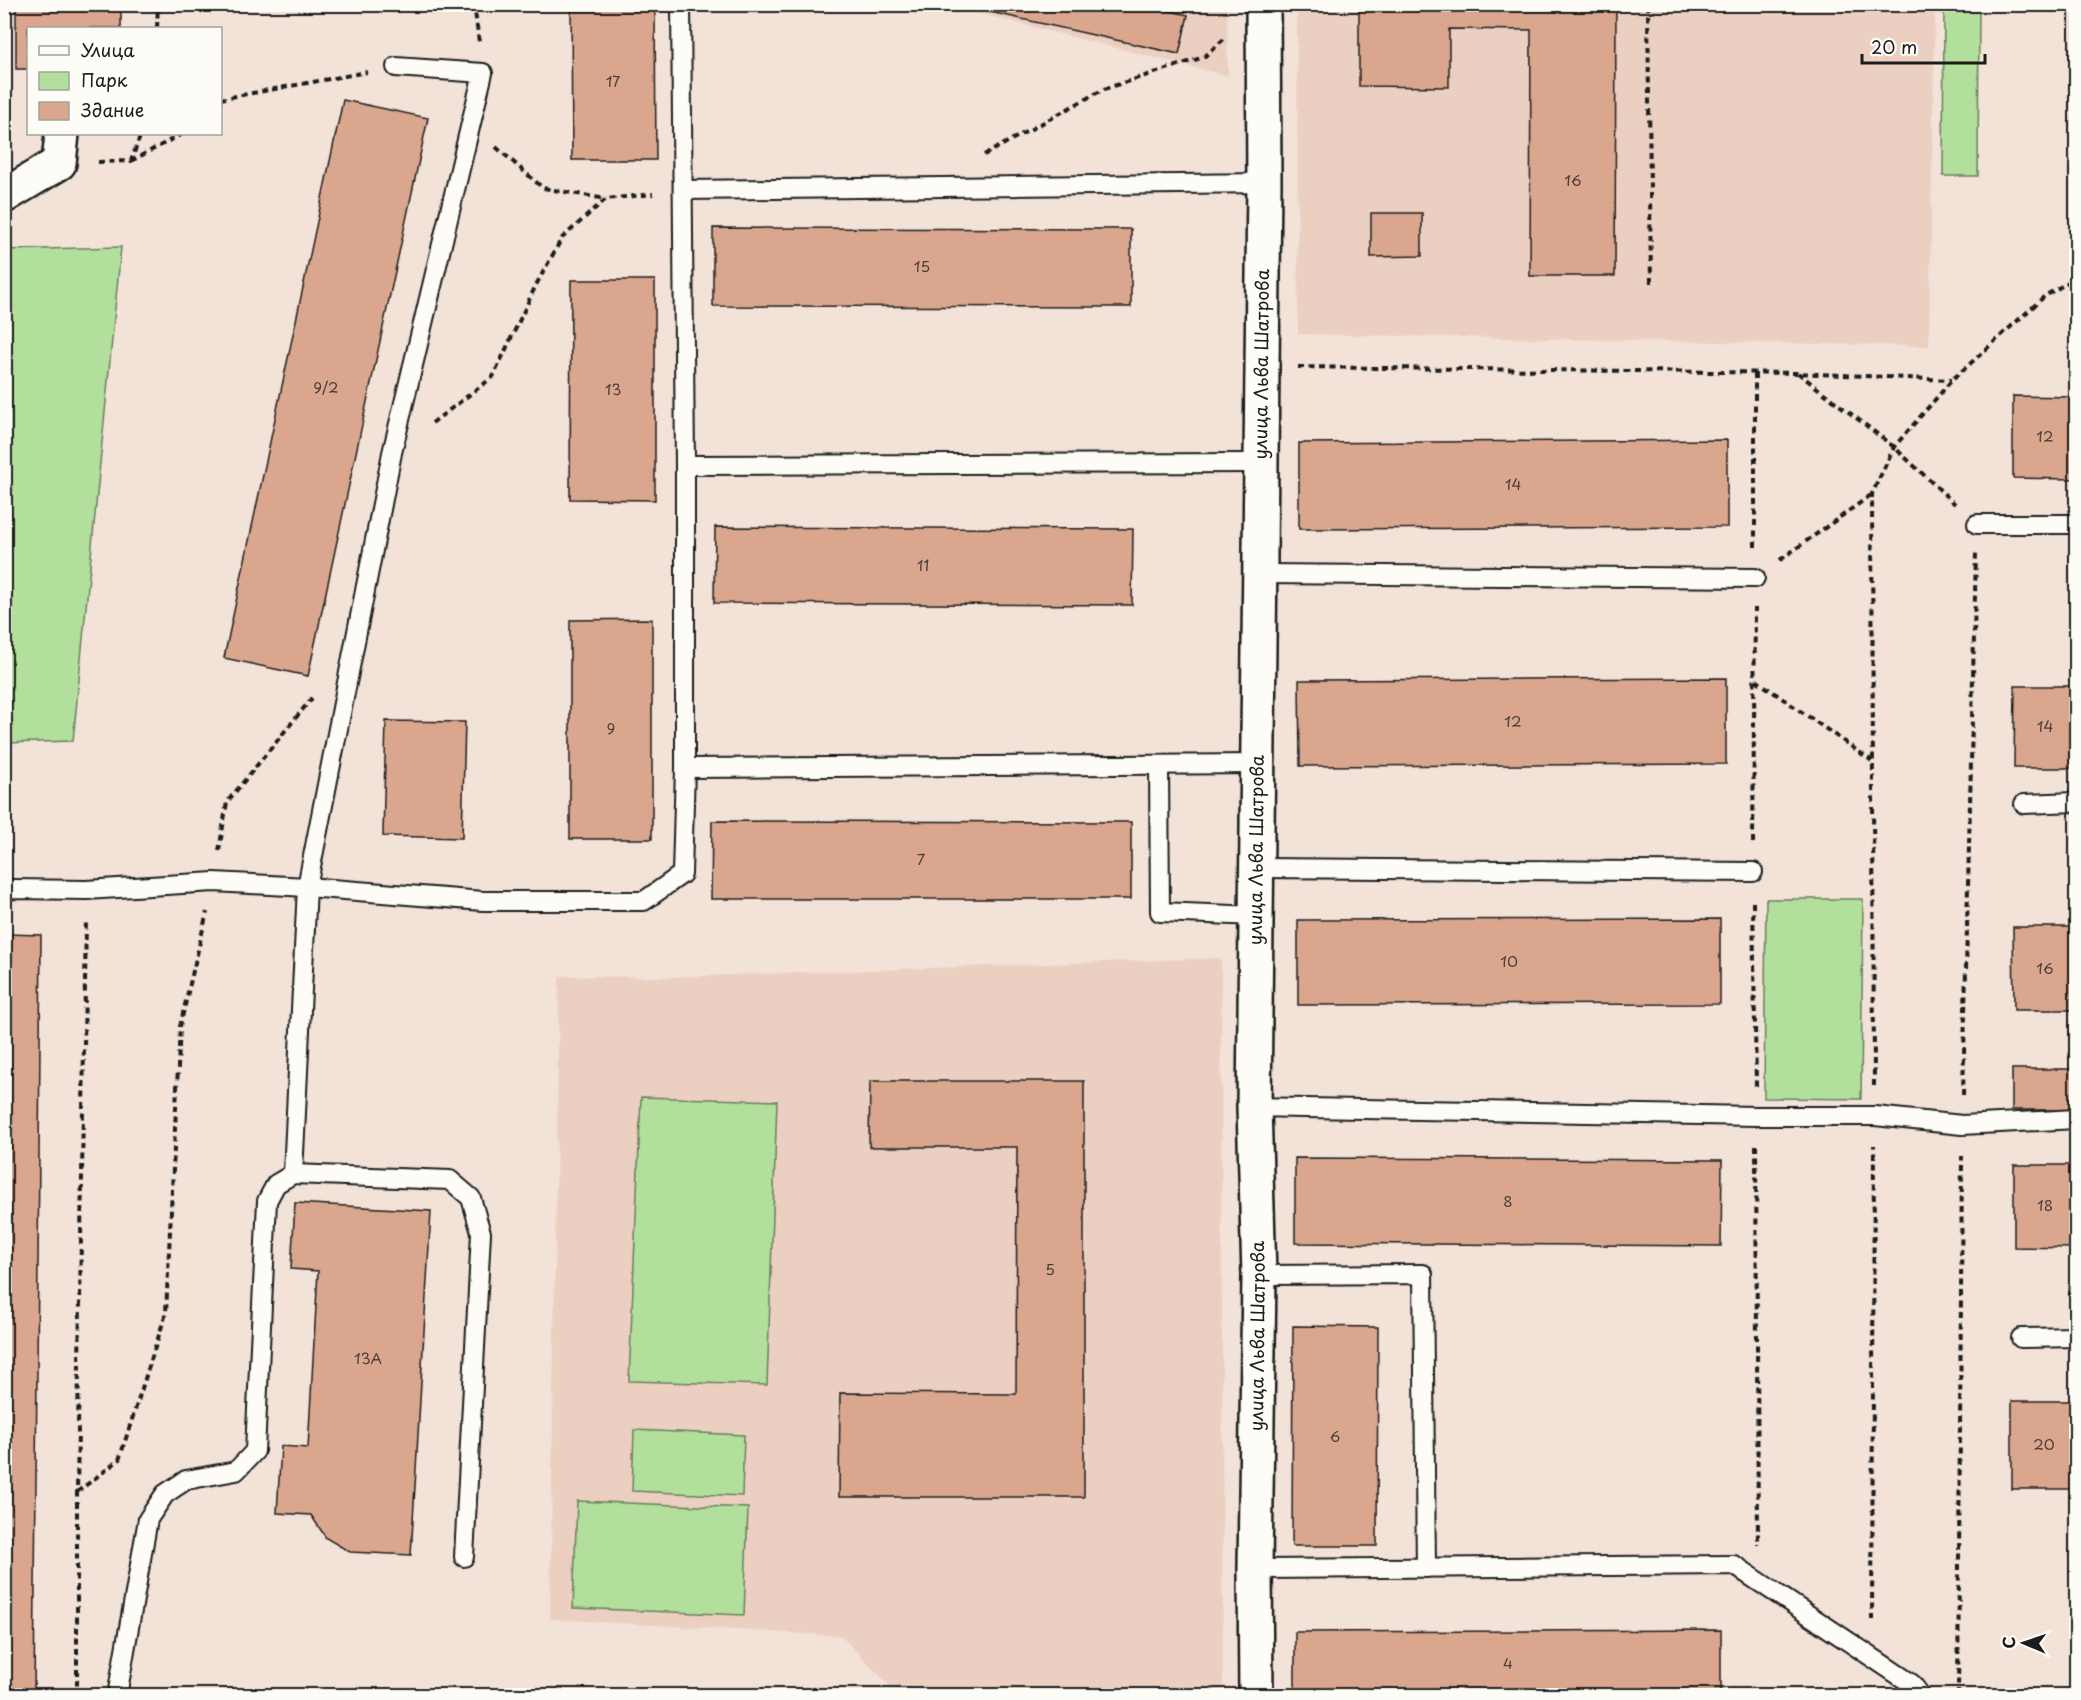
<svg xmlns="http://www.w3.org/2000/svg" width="2081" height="1700" font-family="'Playpen Sans',sans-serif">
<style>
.built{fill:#ebd0c2}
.green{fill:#b3df9d;stroke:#687e5c;stroke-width:1.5}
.building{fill:#daa78e;stroke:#1c1c1c;stroke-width:1.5}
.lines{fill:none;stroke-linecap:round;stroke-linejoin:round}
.lane-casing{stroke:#1c1c1c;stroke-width:22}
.street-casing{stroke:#1c1c1c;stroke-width:38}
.path{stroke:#1c1c1c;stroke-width:4;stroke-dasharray:6 4.5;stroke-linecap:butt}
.lane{stroke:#fdfcf7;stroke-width:18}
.street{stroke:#fdfcf7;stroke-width:33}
.labels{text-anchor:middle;stroke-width:4.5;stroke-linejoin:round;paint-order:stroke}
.number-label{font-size:15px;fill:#4c3f38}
.street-label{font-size:18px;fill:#1c1c1c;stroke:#fdfcf7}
</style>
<rect width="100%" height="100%" fill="#f2e2d8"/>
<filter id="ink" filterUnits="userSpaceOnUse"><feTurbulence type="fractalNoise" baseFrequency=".0167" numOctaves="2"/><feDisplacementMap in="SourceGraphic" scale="12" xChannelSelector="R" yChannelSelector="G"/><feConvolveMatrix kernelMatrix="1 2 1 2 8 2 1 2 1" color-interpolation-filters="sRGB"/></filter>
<g filter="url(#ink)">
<g class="built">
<polygon points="945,5 1227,5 1228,76"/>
<polygon points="1297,5 1935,5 1929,346 1298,334"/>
<polygon points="1221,958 1223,1695 963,1696 892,1688 841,1636 550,1619 559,976 669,977"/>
</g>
<g class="green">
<polygon points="1944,5 1979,5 1978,176 1943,176"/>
<polygon points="121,247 73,741 5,743 5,250"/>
<polygon points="1766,899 1863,899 1861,1099 1764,1098"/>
<polygon points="641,1097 777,1101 767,1385 629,1381"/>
<polygon points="634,1430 744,1435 742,1496 632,1491"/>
<polygon points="577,1501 748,1508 744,1615 573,1608"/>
</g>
<g class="building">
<polygon points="16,4 121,4 121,28 28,28 28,69 16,69"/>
<polygon points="571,4 655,4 656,160 572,160"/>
<polygon points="954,4 1138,4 1188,15 1179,54"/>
<polygon points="1359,4 1616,4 1615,276 1530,276 1531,30 1449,29 1449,87 1359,86"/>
<polygon points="343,100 428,118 308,676 224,658"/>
<polygon points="1371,213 1422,213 1422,256 1371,257"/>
<polygon points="713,228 1131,229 1131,307 713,306"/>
<polygon points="571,280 655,280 655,500 570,499"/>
<polygon points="2013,396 2076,397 2076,479 2013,478"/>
<polygon points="1727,440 1727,527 1299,529 1299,443"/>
<polygon points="715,527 1133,529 1132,605 714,603"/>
<polygon points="652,619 652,839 570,839 570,620"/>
<polygon points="1726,678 1726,764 1300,766 1299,680"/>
<polygon points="2015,686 2076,686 2076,768 2014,768"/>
<polygon points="386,721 465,722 462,838 383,836"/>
<polygon points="712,821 1131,822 1131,899 711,899"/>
<polygon points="1720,919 1720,1004 1298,1005 1298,920"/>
<polygon points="2013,927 2076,927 2076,1010 2014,1010"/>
<polygon points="4,934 41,935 34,1696 4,1696"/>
<rect x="2012" y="1069" width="63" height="41"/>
<polygon points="870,1081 1084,1081 1084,1497 839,1497 840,1393 1016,1394 1017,1147 869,1147"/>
<polygon points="1295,1158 1722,1160 1721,1246 1295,1243"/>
<polygon points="2014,1165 2076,1165 2076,1248 2014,1247"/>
<polygon points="295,1203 431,1211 411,1555 350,1552 326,1538 311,1515 277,1513 281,1446 308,1448 318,1271 291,1269"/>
<polygon points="1293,1326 1378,1327 1377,1546 1292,1546"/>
<rect x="2012" y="1401" width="64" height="88"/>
<polygon points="1721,1630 1721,1696 1295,1696 1295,1632"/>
</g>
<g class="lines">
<defs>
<g id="lane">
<polyline points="683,190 1264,183"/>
<polyline points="685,465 1260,463"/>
<polyline points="1977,524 2076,524"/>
<polyline points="1260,574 1755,578"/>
<polyline points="1159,765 1160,912 1257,916"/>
<polyline points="685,768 1258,764"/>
<polyline points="2024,804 2076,802"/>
<polyline points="1257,868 1753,872"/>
<polyline points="4,891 13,889 86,890 214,882 307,887 483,901 644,901 682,874 685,768 685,465 681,4"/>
<polyline points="1254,1107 1756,1116 1875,1116 1962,1125 2076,1119"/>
<polyline points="293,1174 307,887 392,453 483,73 396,67"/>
<polyline points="1259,1275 1423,1274 1426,1568"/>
<polyline points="2021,1338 2076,1337"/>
<polyline points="1255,1569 1734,1565 1912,1684 1921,1696"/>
<polyline points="117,1696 148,1519 165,1494 186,1480 236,1471 255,1451 267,1201 276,1184 293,1174 450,1180 471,1198 481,1233 464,1557"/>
</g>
<g id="street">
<polyline points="4,196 59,163 62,134"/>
<path id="s1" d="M 1256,1696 L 1255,1569 L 1259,1275 L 1254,1107 L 1264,183 L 1263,4"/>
</g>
</defs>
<use href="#lane" class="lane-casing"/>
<use href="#street" class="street-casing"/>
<g class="path">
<polyline points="474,4 479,42"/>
<polyline points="1648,4 1651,287"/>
<polyline points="157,28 158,4"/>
<polyline points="220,99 367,72"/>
<polyline points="496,147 543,188 606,199"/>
<polyline points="984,155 1104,89 1204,57 1226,37"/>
<polyline points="131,161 182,134"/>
<polyline points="98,162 131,161 141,134"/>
<polyline points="1298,367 1798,373 1951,380"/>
<polyline points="1755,373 1755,550"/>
<polyline points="1798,373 1894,447 1955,504"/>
<polyline points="432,423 493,377 536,285 562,238 606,199 653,194"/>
<polyline points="1780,560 1871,495"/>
<polyline points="1756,680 1872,761"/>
<polyline points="1753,843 1755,608"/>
<polyline points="219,851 227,802 312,698"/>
<polyline points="1753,902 1756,1086"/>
<polyline points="1874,1086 1872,494 1894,447 1952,380 2046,295 2076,278"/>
<polyline points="1963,1095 1976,553"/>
<polyline points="1756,1145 1758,1545"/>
<polyline points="77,1492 119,1460 166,1313 180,1026 207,912"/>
<polyline points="1872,1620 1874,1145"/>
<polyline points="77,1696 77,1492 86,919"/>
<polyline points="1958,1696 1962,1156"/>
</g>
<use href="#lane" class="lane"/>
<use href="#street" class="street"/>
</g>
</g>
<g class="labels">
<g class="number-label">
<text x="613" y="87">17</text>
<text x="1573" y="186">16</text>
<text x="922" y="272">15</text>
<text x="326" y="393">9/2</text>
<text x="613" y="395">13</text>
<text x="2045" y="442">12</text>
<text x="1513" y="490">14</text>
<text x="923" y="571">11</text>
<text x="1513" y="727">12</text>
<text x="2045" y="732">14</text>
<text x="611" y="734">9</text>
<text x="921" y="865">7</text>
<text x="1509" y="967">10</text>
<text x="2045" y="974">16</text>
<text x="1508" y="1207">8</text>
<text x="2045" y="1211">18</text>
<text x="1050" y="1275">5</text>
<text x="368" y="1364">13А</text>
<text x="1335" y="1442">6</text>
<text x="2044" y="1450">20</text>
<text x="1508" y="1669">4</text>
</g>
<g class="street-label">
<text dy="6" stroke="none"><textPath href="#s1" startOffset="1332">улица Льва Шатрова</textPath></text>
<text dy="6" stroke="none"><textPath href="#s1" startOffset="846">улица Льва Шатрова</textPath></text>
<text dy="6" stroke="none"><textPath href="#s1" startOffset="360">улица Льва Шатрова</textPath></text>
</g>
</g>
<rect width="2081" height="1700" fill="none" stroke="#fdfcf7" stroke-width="24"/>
<rect x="12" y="12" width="2057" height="1676" fill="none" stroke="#1c1c1c" stroke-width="2" filter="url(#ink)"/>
<rect x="27" y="27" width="195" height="108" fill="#fdfcf7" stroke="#a3a29f" stroke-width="1.5"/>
<rect x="39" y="46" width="30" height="9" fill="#fdfcf7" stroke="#a3a29f" stroke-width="1.5"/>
<text x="81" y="57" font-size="18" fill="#1c1c1c">Улица</text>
<rect x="39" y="72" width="30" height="18" fill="#b3df9d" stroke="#a3a29f" stroke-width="1.5"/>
<text x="81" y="87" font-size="18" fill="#1c1c1c">Парк</text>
<rect x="39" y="102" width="30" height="18" fill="#daa78e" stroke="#a3a29f" stroke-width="1.5"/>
<text x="81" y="117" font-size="18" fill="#1c1c1c">Здание</text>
<g transform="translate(2024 1643) rotate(272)" stroke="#fdfcf7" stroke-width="4.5" paint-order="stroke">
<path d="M0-4.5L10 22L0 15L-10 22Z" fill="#1c1c1c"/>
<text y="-9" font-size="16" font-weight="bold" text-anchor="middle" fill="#1c1c1c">С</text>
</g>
<path d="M1862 54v9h123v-9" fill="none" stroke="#1c1c1c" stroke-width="3"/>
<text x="1871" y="54" font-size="18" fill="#1c1c1c" stroke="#fdfcf7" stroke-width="4.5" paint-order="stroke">20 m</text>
</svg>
